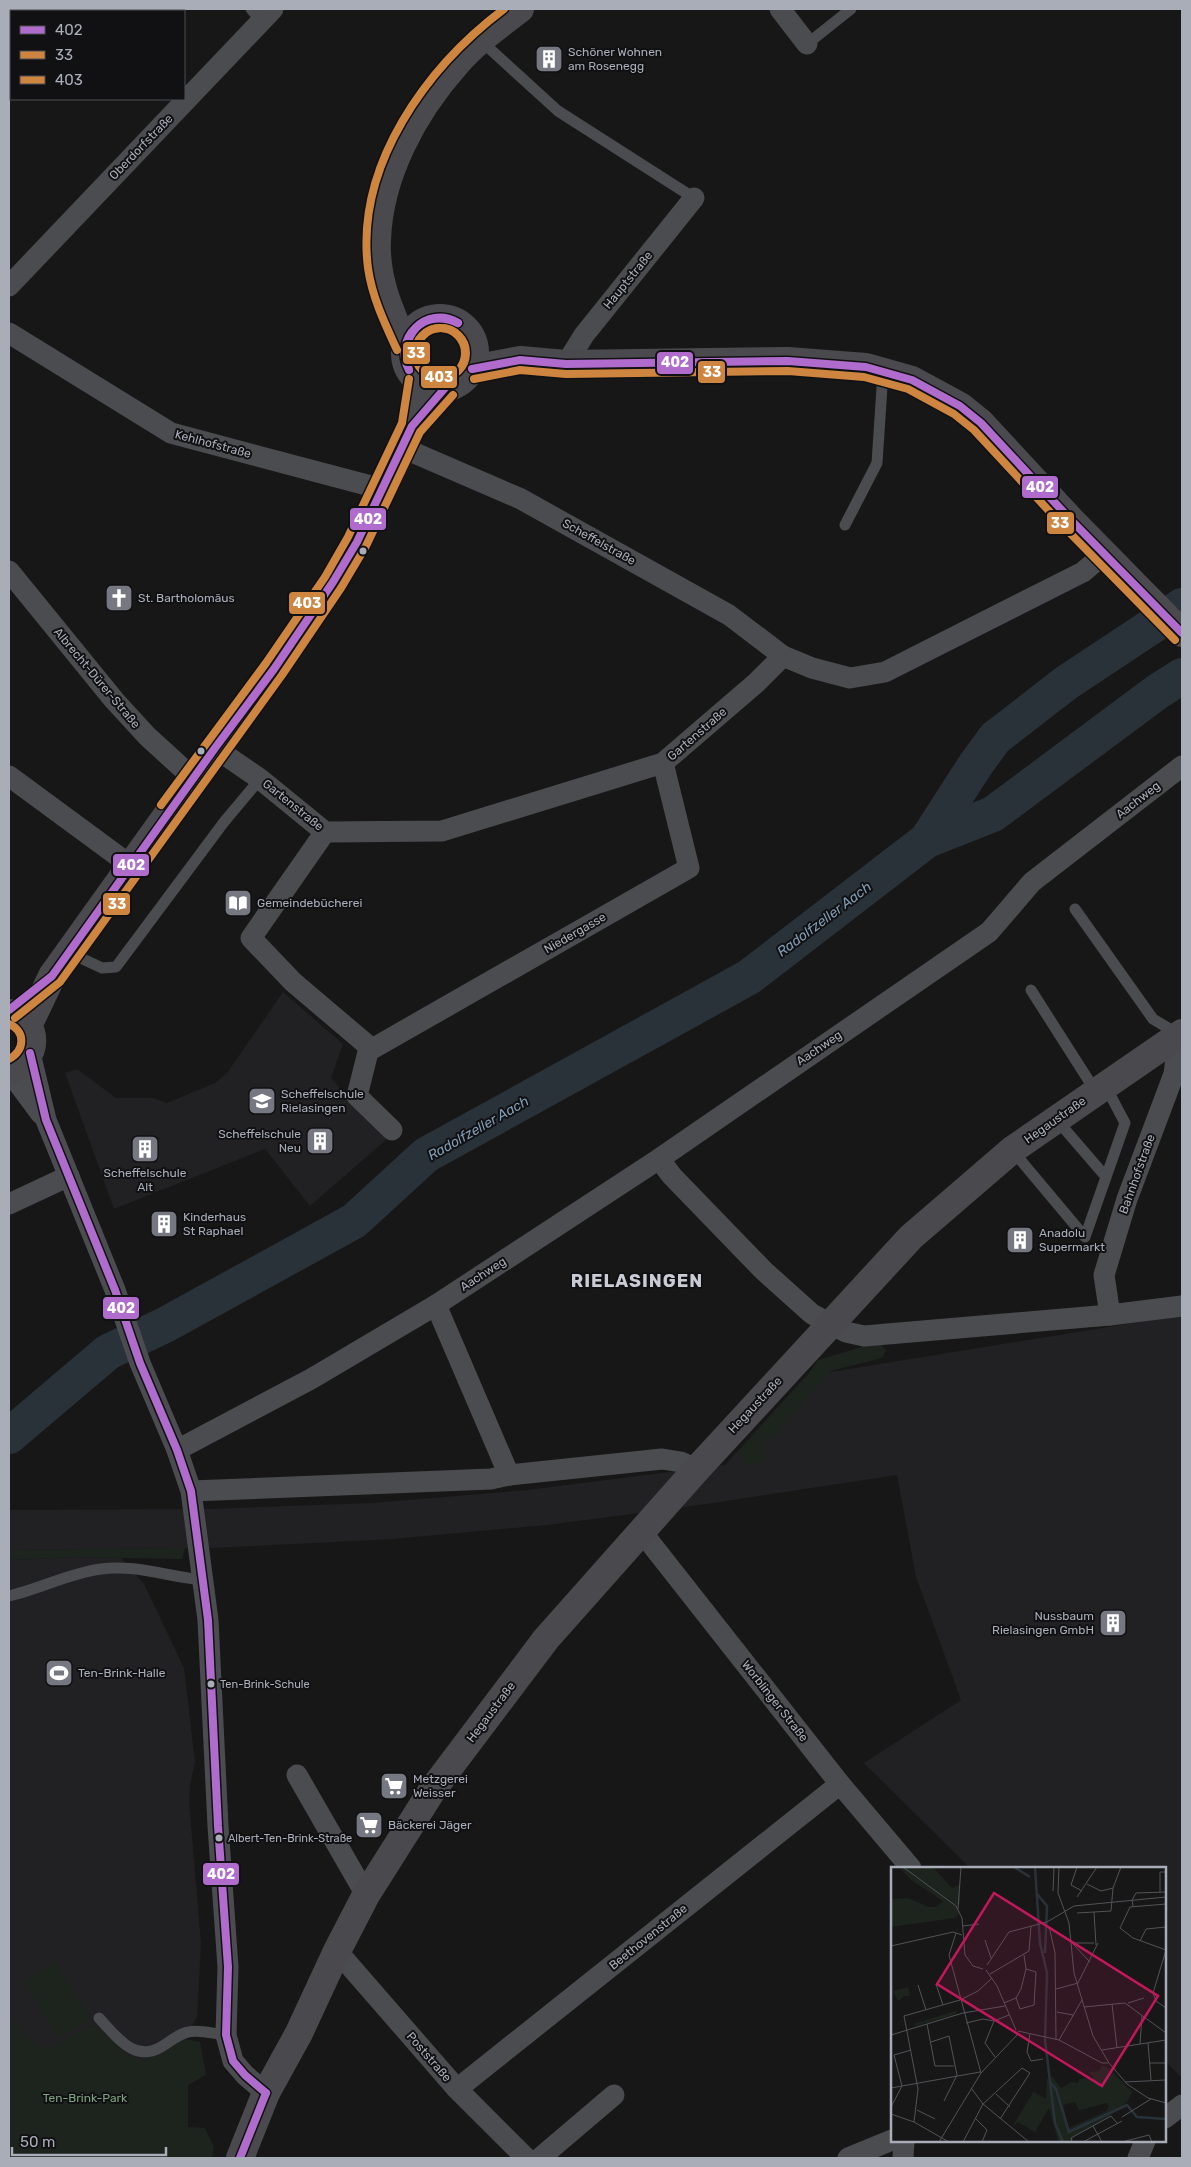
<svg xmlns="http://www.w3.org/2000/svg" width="1191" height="2167" font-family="Rubik,sans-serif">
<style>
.built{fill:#212123}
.green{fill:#1d241e}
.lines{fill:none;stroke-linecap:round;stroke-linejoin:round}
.river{stroke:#2a3239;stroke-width:36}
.lane{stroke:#4b4c50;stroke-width:11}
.street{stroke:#4b4c50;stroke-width:21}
.secondary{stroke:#4a4a4e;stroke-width:28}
.bus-1-casing{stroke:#111113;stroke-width:11}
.bus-2-casing{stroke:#111113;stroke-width:11}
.bus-3-casing{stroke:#111113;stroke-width:11}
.bus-1{stroke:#b06ccc;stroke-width:8}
.bus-2{stroke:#cd853f;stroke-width:8}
.bus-3{stroke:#cd853f;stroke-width:8}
.bus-dot{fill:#a8adb8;stroke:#111113;stroke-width:2}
.labels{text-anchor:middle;stroke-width:4;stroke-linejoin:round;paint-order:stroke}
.bus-label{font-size:11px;fill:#a8adb8;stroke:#111113;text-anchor:start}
.poi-label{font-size:12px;fill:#a8adb8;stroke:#111113;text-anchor:start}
.street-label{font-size:12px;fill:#a8adb8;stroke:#111113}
.park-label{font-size:12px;fill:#7fa381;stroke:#111113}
.water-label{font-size:14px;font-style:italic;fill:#7f9bb3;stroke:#111113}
.district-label{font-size:18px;font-weight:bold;letter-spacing:1px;fill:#c9ccd4;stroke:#111113}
.inset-river{fill:none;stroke:#2a3239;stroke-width:2.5}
.inset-road{fill:none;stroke:#515357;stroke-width:1}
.view{fill:#c2185b;fill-opacity:0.15;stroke:#c2185b;stroke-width:2.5}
.inset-edge{fill:none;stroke:#a8adb8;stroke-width:2.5}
.line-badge{stroke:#111113;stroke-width:2}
.badge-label{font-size:14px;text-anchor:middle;font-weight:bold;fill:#fff}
</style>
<rect width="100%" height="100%" fill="#171717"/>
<g class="built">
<polygon points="283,992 343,1044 331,1078 387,1139 310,1206 265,1149 114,1209 65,1073 77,1069 116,1098 153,1098 167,1103 215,1083 227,1073"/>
<polygon points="1182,1315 1182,2078 1165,2061 1165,1868 970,1868 864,1763 961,1700 916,1577 897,1475 686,1507 547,1525 393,1539 212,1548 9,1550 9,1510 209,1509 372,1503 527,1490 725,1465 806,1376"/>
<polygon points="75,1557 121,1558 144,1584 184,1668 195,1762 190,1785 189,1801 201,1944 197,2017 185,2039 144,2060 125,2052 108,2035 91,2025 56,2047 49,2049 41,2048 25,2036 9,2014 9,1560"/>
</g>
<g class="green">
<polygon points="878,1342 886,1350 882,1358 831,1371 782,1429 764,1445 768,1461 748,1465 738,1452 806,1377 818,1360"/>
<polygon points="185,1548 182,1559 75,1557 9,1560 9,1550"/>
<polygon points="56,1962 91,2019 59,2039 24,1982"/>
<path d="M 9,2014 C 45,2061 44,2052 91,2025 L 108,2035 L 125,2052 L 144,2060 L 185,2039 L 200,2042 L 206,2075 L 188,2085 L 188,2127 L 205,2128 L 214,2147 L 212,2158 L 9,2158 Z"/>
</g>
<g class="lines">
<g class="river">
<polyline points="927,840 993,814 1157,692 1182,676"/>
<polyline points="9,1436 108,1352 165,1325 354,1221 426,1155 749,977 927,840 976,764 995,738 1066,683 1182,606"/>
</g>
<g class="lane">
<polyline points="251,9 261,21"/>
<polyline points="480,40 558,111 694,198"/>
<polyline points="807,44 851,9"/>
<polyline points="845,525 877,463 883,372"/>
<polyline points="1075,909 1153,1019 1178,1034"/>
<polyline points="68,952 102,968 116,967 224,822 260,779"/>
<polyline points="1031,990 1096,1092"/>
<polyline points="1056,1119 1106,1177"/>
<polyline points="1012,1150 1085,1237 1125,1123 1105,1085"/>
<path d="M 9,1596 C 40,1589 69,1573 101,1569 C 135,1564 169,1577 203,1580"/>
<path d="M 99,2018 C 116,2036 134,2063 161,2047 C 170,2042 178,2034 188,2032 C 199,2029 215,2034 226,2035"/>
</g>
<g class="street">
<polyline points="780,9 807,44"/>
<polyline points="9,286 273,9"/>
<polyline points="9,333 171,433 382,489"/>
<polyline points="566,364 584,335 694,198"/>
<polyline points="403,448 521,499 729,615 783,656 812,668 850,678 885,672 1083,572 1104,554"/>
<polyline points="9,571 114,700 147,736 193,778"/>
<polyline points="215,748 260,779 325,832 442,831 663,763 756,683 783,656"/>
<polyline points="9,776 130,865"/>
<polyline points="325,832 251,938 293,982 372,1049 689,868 663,763"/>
<polyline points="369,1048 357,1096 392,1130"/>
<polyline points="30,1053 46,1120 115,1290 140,1363 177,1450 191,1491 208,1620 218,1826 228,1967 226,2035 233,2061 245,2075 266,2093"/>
<polyline points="9,1071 41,1114"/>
<polyline points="659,1159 672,1176 764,1271 812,1314 846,1332 864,1336 1110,1315 1182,1306"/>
<polyline points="9,1204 69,1176"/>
<polyline points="436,1305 509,1475"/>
<polyline points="1110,1315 1104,1275 1127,1199 1174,1074 1179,1035"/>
<polyline points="177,1450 311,1379 436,1305 659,1159 989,932 1032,882 1182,766"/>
<polyline points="191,1491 491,1479 509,1475 662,1459 681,1462 697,1469"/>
<polyline points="641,1531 840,1784 911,1868"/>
<polyline points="297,1775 366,1895"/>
<polyline points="337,1951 457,2089 526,2158"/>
<polyline points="457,2089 840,1784"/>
<polyline points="1165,2118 1182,2105"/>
<polyline points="540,2158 614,2095"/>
<polyline points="848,2158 892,2140"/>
<polyline points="903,2158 904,2141"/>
<polyline points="1138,2158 1145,2141"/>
</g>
<g class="secondary">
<circle cx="440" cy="353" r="35"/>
<path d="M 406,346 C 390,313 375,278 377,240 C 379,175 414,111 457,63 C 475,42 498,26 520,9"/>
<polyline points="472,369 520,360 566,364 788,361 866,367 912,380 960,406 981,423 1070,519 1182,633"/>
<path d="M 9,1013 C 41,1022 39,1060 9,1070"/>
<polyline points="28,1026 52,976 215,748 274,669 333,582 357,542 403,448 412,426 419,381"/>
<polyline points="240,2158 266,2093 299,2033 337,1951 366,1895 433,1789 546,1639 697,1469 911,1237 1012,1150 1182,1033"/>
</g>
<defs>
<g id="bus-1">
<polyline points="472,369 520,360 566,364 788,361 866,367 912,380 960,406 981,423 1070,519 1182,633"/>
<path d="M 409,370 C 392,339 427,304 458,323"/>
<path d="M 409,370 C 398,336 423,307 458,323"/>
<polyline points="9,1010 52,976 215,748 274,669 333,582 357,542 412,426 445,388"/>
<polyline points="30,1053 46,1120 115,1290 140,1363 177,1450 191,1491 208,1620 218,1826 228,1967 226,2035 233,2061 245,2075 266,2093"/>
<polyline points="240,2158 266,2093"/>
</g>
<g id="bus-2">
<circle cx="441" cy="353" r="25"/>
<polyline points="474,379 520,370 566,374 788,371 864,377 908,389 954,414 974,430 1063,526 1175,640"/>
<polyline points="15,1018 60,982 282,675 341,588 366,546 420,432 453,395"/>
<path d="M 9,1024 C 26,1031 25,1051 9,1059"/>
</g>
<g id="bus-3">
<circle cx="440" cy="353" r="25"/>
<path d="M 397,350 C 385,324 372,297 368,268 C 355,165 427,67 504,9"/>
<polyline points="161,805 266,663 325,577 348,537 402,423 409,379"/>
</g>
</defs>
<use href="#bus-1" class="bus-1-casing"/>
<use href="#bus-2" class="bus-2-casing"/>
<use href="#bus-3" class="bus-3-casing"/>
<use href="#bus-1" class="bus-1"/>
<use href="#bus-2" class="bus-2"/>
<use href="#bus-3" class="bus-3"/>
</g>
<defs>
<symbol id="building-square" viewBox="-11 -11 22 22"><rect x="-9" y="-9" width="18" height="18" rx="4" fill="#757880" stroke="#111113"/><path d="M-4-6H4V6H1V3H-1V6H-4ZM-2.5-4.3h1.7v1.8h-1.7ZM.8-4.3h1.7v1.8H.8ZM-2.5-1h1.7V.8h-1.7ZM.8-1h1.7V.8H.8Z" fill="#fff"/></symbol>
<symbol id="church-square" viewBox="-11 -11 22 22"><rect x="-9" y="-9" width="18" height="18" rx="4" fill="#757880" stroke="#111113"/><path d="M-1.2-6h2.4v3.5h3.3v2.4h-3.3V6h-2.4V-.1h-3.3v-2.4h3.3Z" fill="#fff"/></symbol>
<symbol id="library-square" viewBox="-11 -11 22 22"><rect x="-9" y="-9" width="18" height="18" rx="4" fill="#757880" stroke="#111113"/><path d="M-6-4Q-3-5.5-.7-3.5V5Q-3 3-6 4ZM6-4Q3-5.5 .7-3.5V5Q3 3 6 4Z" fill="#fff"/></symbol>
<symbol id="school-square" viewBox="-11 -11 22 22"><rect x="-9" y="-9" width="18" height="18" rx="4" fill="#757880" stroke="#111113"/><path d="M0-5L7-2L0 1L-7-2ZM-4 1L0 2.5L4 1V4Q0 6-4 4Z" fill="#fff"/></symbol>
<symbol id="stadium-square" viewBox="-11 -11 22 22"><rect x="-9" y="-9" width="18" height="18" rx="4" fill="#757880" stroke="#111113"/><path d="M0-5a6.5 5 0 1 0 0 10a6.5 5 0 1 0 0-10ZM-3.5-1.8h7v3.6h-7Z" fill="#fff"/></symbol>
<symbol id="supermarket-square" viewBox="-11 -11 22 22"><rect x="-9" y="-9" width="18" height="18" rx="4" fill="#757880" stroke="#111113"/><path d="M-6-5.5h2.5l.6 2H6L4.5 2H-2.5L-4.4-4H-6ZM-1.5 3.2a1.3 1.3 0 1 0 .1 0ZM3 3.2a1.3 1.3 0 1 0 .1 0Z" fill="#fff"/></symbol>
</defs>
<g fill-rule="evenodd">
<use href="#building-square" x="533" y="43" width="32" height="32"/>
<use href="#church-square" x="103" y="582" width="32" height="32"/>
<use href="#library-square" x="222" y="887" width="32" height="32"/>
<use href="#school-square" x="246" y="1085" width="32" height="32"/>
<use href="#building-square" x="304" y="1125" width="32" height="32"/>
<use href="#building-square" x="129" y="1133" width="32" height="32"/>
<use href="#building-square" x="148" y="1208" width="32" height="32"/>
<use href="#building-square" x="1004" y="1224" width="32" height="32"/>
<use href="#building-square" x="1097" y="1607" width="32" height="32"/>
<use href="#stadium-square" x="43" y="1657" width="32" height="32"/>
<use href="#supermarket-square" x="378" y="1770" width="32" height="32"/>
<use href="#supermarket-square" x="353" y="1809" width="32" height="32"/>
</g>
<g class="bus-dot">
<circle cx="363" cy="551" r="4.5"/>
<circle cx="201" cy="751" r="4.5"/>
<circle cx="211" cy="1684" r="4.5"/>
<circle cx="219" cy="1838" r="4.5"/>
</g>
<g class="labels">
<g class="bus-label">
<text x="220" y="1688">Ten-Brink-Schule</text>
<text x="228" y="1842">Albert-Ten-Brink-Straße</text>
</g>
<g class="poi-label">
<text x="568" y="56">Schöner Wohnen<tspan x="568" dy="14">am Rosenegg</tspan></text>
<text x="138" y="602">St. Bartholomäus</text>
<text x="257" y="907">Gemeindebücherei</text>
<text x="281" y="1098">Scheffelschule<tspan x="281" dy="14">Rielasingen</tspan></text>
<text x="301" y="1138" text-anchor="end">Scheffelschule<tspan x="301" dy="14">Neu</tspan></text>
<text x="145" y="1177" text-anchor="middle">Scheffelschule<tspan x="145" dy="14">Alt</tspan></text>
<text x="183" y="1221">Kinderhaus<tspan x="183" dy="14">St Raphael</tspan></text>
<text x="1039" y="1237">Anadolu<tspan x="1039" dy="14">Supermarkt</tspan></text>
<text x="1094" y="1620" text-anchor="end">Nussbaum<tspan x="1094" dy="14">Rielasingen GmbH</tspan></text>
<text x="78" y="1677">Ten-Brink-Halle</text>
<text x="413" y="1783">Metzgerei<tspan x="413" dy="14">Weisser</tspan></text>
<text x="388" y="1829">Bäckerei Jäger</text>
</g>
<g class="street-label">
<text transform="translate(141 147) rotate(-46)" y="4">Oberdorfstraße</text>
<text transform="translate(628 280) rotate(-51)" y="4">Hauptstraße</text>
<text transform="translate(213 444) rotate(15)" y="4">Kehlhofstraße</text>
<text transform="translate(599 542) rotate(29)" y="4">Scheffelstraße</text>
<text transform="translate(97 678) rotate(50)" y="4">Albrecht-Dürer-Straße</text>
<text transform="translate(697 734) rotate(-41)" y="4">Gartenstraße</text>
<text transform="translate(1138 800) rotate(-38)" y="4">Aachweg</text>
<text transform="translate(293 805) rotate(39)" y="4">Gartenstraße</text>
<text transform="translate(575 933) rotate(-30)" y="4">Niedergasse</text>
<text transform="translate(819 1048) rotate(-34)" y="4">Aachweg</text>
<text transform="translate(1055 1120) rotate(-35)" y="4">Hegaustraße</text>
<text transform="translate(1137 1174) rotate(-70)" y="4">Bahnhofstraße</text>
<text transform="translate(483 1274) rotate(-33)" y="4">Aachweg</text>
<text transform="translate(755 1405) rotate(-47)" y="4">Hegaustraße</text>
<text transform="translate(775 1701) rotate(52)" y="4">Worblinger Straße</text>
<text transform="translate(491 1712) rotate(-53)" y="4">Hegaustraße</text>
<text transform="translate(648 1937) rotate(-39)" y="4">Beethovenstraße</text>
<text transform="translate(429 2057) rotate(49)" y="4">Poststraße</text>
</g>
<g class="park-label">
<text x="85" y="2102">Ten-Brink-Park</text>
</g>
<g class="water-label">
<text transform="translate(824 919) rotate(-37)" y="5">Radolfzeller Aach</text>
<text transform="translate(478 1128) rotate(-30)" y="5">Radolfzeller Aach</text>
</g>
<g class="district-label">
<text x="637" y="1287">RIELASINGEN</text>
</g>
</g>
<g transform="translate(891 1867)">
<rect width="275" height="275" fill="#171717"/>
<path d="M 8,0 L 42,0 L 61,21 L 69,18 L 69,36 L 65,39 L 69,45 L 64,51 L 0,60 L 0,32 L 17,31 L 38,40 L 45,40 L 52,34 L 20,13 ZM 17,120 L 19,129 L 14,129 L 7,134 L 2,124 ZM 67,143 L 63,148 L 24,159 L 23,157 ZM 211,198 L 219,202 L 241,225 L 236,235 L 216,251 L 183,269 L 181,275 L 167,274 L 158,241 L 144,265 L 127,255 L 121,260 L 155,204 L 143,225 L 155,232 L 156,211 L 161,209 L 170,221 L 181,215 L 187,216 L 188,212 L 203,211 L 198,205 L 208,204 ZM 184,235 L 188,243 L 216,236 L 218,240 L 214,245 L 178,261 L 172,238 Z" fill="#1d241e" fill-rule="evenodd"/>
<path class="inset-river" d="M 123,0 L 139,10M 144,0 L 149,76 L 156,106 L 154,173 L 164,256 L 172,275M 146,27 L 156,39 L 154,86M 160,216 L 165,222 L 178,265 L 236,238 L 246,250 L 275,252"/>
<path class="inset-road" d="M 12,0 L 65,39 L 71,51 L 74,88 L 82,99 L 92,102M 168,0 L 167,26 L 178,56 L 183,106 L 202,169 L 218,196 L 236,217 L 257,231 L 275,236M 186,0 L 180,18 L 191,24M 196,17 L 210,24 L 222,21M 162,24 L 163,0M 269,25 L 269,5 L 275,5M 186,30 L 206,0M 275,37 L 239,40 L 229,61 L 242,71 L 275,83M 242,39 L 241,33 L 245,26 L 275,25M 67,42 L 70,0M 203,45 L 205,78M 186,46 L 220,44 L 222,21 L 230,0M 72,59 L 88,57M 158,59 L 164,86 L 165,172M 65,66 L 58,88 L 90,206M 94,73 L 100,91M 249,74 L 255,62 L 275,60M 181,76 L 199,95M 181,76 L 203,76M 0,79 L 62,65 L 71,68M 275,83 L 262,126 L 265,134 L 275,141M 96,98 L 118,65 L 156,55 L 183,39 L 275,30M 95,103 L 106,119 L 125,163M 99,107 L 138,84 L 140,59M 45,117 L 52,138M 27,118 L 35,143M 165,122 L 187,116 L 207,76M 125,131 L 129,142 L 143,138 L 145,105 L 135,102M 113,136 L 125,131 L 130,122 L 135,102 L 133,88M 237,136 L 253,131M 221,137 L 226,181M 193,140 L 234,136 L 275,166M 166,145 L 182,148M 103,154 L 94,176 L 104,190M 75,156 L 92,152 L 103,154 L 118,148M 36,157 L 44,199 L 63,199M 127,164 L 168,173 L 211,196 L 217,196M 139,167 L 136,185 L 140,194 L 152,192M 0,168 L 72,146 L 114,139M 168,173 L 191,133M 40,175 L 58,169 L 66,208 L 53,234M 257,176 L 260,213M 249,177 L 251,149M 211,183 L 275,173M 3,188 L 20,183M 259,196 L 275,196M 234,215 L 275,213M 0,221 L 89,205M 80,221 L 92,237 L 138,275M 105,227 L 119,240M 0,240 L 11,219 L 3,188M 26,243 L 44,252M 0,247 L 23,255 L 58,275M 231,250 L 260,232M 84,251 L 96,263 L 91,275M 23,255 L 27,222 L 13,149 L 69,133 L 87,124 L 101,111M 202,259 L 211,275M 48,275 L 90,206 L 126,168M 72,275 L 92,237 L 131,201 L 139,206 L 109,252M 181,275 L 180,271 L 220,249 L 226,256M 192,275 L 231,254M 231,275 L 258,268 L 261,275"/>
<path class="view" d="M 103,26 L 267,129 L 211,219 L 46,117 Z"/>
<rect width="275" height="275" class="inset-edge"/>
</g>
<g class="line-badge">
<rect x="402" y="341" width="29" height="24" rx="5" fill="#cd853f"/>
<rect x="656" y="351" width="38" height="24" rx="5" fill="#b06ccc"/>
<rect x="697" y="360" width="29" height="24" rx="5" fill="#cd853f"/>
<rect x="420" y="365" width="38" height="24" rx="5" fill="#cd853f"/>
<rect x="1021" y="475" width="38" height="24" rx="5" fill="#b06ccc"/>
<rect x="349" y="507" width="38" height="24" rx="5" fill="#b06ccc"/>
<rect x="1046" y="511" width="29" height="24" rx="5" fill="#cd853f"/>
<rect x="288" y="591" width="38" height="24" rx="5" fill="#cd853f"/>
<rect x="112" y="853" width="38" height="24" rx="5" fill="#b06ccc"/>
<rect x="102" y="892" width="29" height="24" rx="5" fill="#cd853f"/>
<rect x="102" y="1296" width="38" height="24" rx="5" fill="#b06ccc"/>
<rect x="202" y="1862" width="38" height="24" rx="5" fill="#b06ccc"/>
</g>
<g class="badge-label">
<text x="416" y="358">33</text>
<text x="675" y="367">402</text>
<text x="712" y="377">33</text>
<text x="439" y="382">403</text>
<text x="1040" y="492">402</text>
<text x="368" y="524">402</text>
<text x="1060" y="528">33</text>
<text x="307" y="608">403</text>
<text x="131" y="870">402</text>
<text x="117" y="909">33</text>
<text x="121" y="1313">402</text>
<text x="221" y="1879">402</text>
</g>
<rect width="1191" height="2167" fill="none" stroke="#a8adb8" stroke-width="20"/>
<rect x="10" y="10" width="175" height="90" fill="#111113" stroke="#4d4f55"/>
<rect x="20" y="26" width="25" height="8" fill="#b06ccc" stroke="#4d4f55"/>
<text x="55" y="35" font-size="15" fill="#a8adb8">402</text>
<rect x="20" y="51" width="25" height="8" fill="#cd853f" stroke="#4d4f55"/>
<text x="55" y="60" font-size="15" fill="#a8adb8">33</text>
<rect x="20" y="76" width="25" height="8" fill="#cd853f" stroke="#4d4f55"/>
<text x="55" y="85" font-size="15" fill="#a8adb8">403</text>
<path d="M12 2147v8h154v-8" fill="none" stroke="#a8adb8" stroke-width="2.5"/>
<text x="20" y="2147" font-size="15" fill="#a8adb8" stroke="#111113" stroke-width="4" paint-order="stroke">50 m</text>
</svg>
